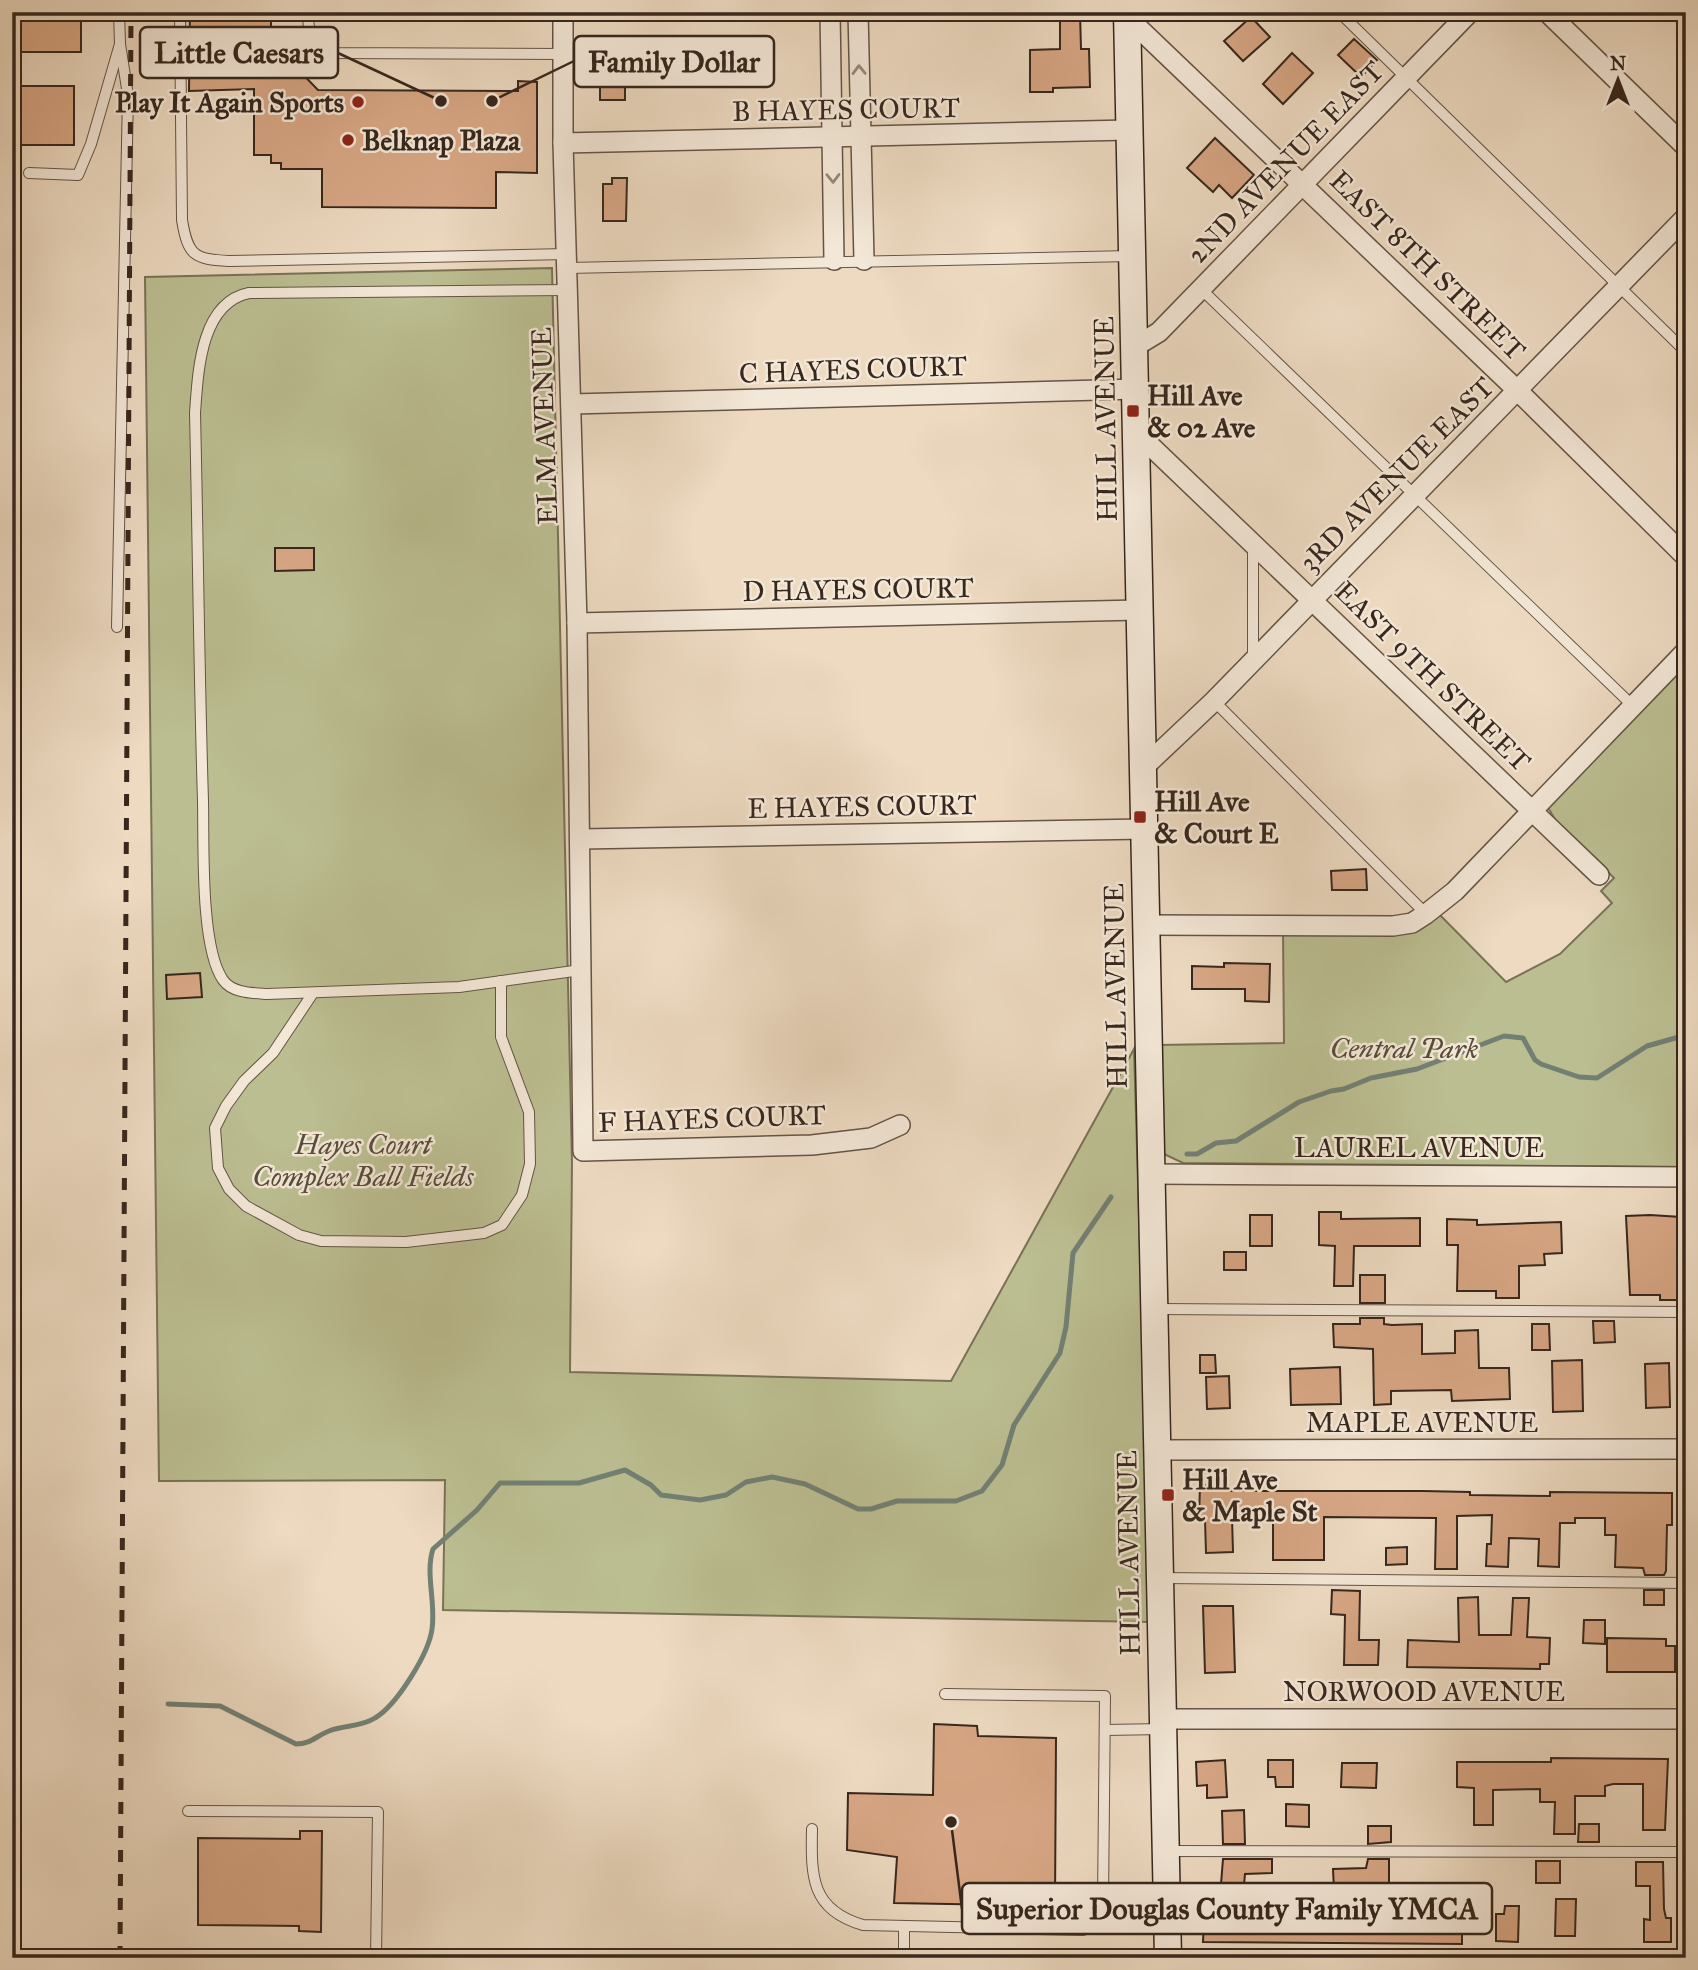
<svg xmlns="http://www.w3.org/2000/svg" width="1698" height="1970" font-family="'IM FELL Great Primer',serif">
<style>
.green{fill:#bbbe91;stroke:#797257;stroke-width:2}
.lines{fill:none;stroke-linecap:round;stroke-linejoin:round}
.stream{stroke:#728074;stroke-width:5}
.building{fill:#d7a684;stroke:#37271d;stroke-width:2}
.lane-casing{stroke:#645446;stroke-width:12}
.street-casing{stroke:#645446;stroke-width:22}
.secondary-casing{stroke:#37271d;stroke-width:29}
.lane{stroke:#f3e7d7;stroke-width:10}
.street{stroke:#f3e7d7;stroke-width:19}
.secondary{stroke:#f3e7d7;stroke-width:26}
.rail{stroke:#37271d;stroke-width:5;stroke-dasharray:12 12;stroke-linecap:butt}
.oneway{stroke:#95877a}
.poi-dot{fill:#8f2418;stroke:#f3e7d7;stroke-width:2.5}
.labels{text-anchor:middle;stroke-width:5;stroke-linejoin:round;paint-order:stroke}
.poi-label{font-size:28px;font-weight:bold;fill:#37271d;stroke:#f3e7d7;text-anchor:start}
.street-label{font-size:28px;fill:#37271d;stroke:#f3e7d7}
.park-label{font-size:28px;font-style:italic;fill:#584d3a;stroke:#f3e7d7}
.leader{fill:none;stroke:#37271d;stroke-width:2.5}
.callout-dot{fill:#37271d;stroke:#f3e7d7;stroke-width:2.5}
.callout{fill:#f3e7d7;stroke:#37271d;stroke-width:2.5}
.callout-label{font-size:30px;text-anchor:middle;font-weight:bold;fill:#37271d}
</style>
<rect width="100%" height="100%" fill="#eddac1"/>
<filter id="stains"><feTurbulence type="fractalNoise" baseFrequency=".00286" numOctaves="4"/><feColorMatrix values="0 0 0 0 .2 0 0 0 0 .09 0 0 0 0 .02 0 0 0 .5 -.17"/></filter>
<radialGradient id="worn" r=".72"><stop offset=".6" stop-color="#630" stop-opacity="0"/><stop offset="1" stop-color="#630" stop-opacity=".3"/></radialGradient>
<g class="green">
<polygon points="552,268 572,1163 570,1372 951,1381 1134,1049 1151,1622 443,1610 445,1480 159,1481 145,277"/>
<polygon points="1686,662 1686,1167 1183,1163 1164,1154 1157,1045 1284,1043 1283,929 1439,914 1506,982 1560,954 1612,903 1601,891 1614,878 1556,821 1547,806"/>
</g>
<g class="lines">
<g class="stream">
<polyline points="1187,1154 1197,1154 1216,1143 1236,1141 1299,1102 1331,1091 1344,1089 1371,1078 1417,1069 1504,1036 1523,1038 1535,1060 1541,1064 1579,1077 1597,1078 1647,1046 1686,1035"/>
<path d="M 168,1704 L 220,1706 L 296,1744 C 311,1744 316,1736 329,1731 C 345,1725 361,1727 375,1718 C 397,1705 429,1653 432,1629 C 436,1603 425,1573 433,1549 L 477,1510 L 500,1483 L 579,1483 L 625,1470 L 651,1485 L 661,1495 L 700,1500 L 726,1495 L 746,1482 L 772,1477 L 805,1484 L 858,1509 L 871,1509 L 897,1501 L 956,1501 L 982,1491 L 1002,1465 L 1014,1425 L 1060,1353 L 1066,1327 L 1073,1253 L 1111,1197"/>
</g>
</g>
<g class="building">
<rect x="18" y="12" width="63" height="40"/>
<polygon points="190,12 271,12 271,73 286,57 318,90 518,91 518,81 537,82 537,173 496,172 496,208 322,207 322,169 281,169 281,163 271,163 271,155 254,155 254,89 189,91"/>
<polygon points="1060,12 1080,12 1081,49 1089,49 1090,87 1053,88 1053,92 1030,92 1030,50 1060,49"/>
<polygon points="1251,17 1270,37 1243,61 1224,41"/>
<polygon points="1354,39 1377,60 1361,77 1338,55"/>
<polygon points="1292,53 1313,73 1283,104 1263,84"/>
<rect x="600" y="58" width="25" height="42"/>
<rect x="12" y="86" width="62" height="59"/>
<polygon points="1215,138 1254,175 1232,198 1219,185 1213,192 1187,168"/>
<polygon points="612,178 627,178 626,221 603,221 603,184 612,184"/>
<polygon points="275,548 314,548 314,570 275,571"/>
<polygon points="1366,869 1367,890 1332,890 1331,871"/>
<polygon points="1224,963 1270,964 1269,1002 1245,1001 1245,989 1192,989 1192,966 1224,967"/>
<polygon points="200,973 202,997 167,999 166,975"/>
<polygon points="1319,1212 1341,1212 1341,1219 1420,1218 1420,1246 1354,1246 1353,1286 1334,1286 1335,1246 1319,1245"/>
<rect x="1250" y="1215" width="22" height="31"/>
<polygon points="1650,1215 1681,1217 1680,1300 1660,1300 1660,1295 1630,1295 1626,1216"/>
<polygon points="1447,1219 1477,1220 1477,1225 1561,1222 1562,1253 1544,1254 1545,1265 1519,1266 1519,1298 1496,1298 1496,1291 1457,1291 1458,1245 1447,1245"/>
<rect x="1224" y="1252" width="22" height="18"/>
<rect x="1360" y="1275" width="25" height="28"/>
<polygon points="1360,1318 1384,1318 1384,1324 1392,1325 1422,1324 1422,1354 1455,1353 1455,1331 1478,1330 1479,1368 1509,1368 1510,1399 1452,1401 1451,1390 1391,1391 1391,1404 1374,1405 1373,1349 1334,1347 1333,1324 1360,1324"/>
<polygon points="1593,1321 1614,1321 1615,1342 1594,1343"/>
<polygon points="1532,1324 1549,1324 1550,1350 1532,1350"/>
<polygon points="1200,1355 1215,1355 1216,1373 1200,1373"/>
<polygon points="1582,1360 1583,1411 1553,1412 1552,1361"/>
<polygon points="1669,1363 1670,1407 1646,1408 1645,1364"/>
<polygon points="1340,1367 1341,1404 1291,1405 1290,1369"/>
<polygon points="1229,1376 1230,1408 1207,1409 1206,1377"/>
<polygon points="1200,1485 1229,1486 1229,1491 1423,1491 1470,1492 1470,1495 1550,1496 1550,1492 1672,1493 1672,1525 1667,1525 1666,1571 1664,1575 1645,1575 1643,1568 1615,1567 1616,1535 1605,1535 1605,1518 1575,1518 1575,1523 1560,1523 1559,1567 1538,1566 1539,1539 1509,1538 1508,1567 1486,1566 1487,1544 1491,1544 1492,1515 1457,1516 1457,1569 1435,1569 1436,1518 1324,1517 1324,1560 1273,1560 1273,1517 1232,1517 1233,1552 1206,1553 1205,1519 1199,1519"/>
<polygon points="1407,1547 1407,1564 1386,1565 1386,1548"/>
<polygon points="1332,1590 1360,1591 1359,1640 1379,1640 1378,1665 1344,1665 1345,1615 1331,1614"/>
<rect x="1644" y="1590" width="20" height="15"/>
<polygon points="1478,1597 1479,1635 1511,1635 1513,1598 1529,1598 1527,1637 1550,1638 1549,1664 1540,1664 1540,1669 1407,1667 1408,1640 1459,1642 1458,1598"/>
<polygon points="1203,1606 1233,1606 1235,1672 1205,1673"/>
<polygon points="1584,1620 1605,1620 1605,1644 1583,1643"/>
<polygon points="1607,1638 1666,1639 1666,1646 1675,1646 1675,1672 1607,1672"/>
<polygon points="934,1724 977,1726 978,1736 1056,1738 1055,1906 894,1903 897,1857 847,1850 848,1793 933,1795"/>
<polygon points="1551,1758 1668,1759 1665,1830 1643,1830 1643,1784 1613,1784 1605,1786 1605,1796 1575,1796 1575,1834 1554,1834 1555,1802 1540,1802 1540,1789 1493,1790 1493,1825 1474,1825 1474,1788 1457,1787 1457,1762 1551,1762"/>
<polygon points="1225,1760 1227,1797 1207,1798 1207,1785 1197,1786 1196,1762"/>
<polygon points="1268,1760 1293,1760 1293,1787 1276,1787 1275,1777 1268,1777"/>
<polygon points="1342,1763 1377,1763 1376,1788 1341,1787"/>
<polygon points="1286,1804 1309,1805 1309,1827 1286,1826"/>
<polygon points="1244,1810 1245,1844 1223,1844 1222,1811"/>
<polygon points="1579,1824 1599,1824 1599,1842 1578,1842"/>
<polygon points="1368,1826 1391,1826 1391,1842 1368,1844"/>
<polygon points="300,1831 322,1831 321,1932 299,1931 299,1926 198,1925 198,1838 300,1839"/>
<polygon points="1223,1859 1272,1859 1272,1873 1245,1874 1244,1885 1221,1884"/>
<polygon points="1368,1859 1389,1859 1389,1887 1334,1890 1333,1869 1366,1868"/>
<rect x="1536" y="1861" width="24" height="22"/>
<polygon points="1636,1862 1663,1862 1664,1909 1666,1918 1671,1918 1671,1942 1644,1942 1644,1919 1650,1920 1650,1886 1636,1886"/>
<polygon points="1556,1899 1576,1899 1575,1936 1555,1936"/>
<polygon points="1505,1906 1519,1906 1518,1942 1496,1941 1496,1914 1504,1914"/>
<polygon points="1401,1914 1462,1915 1462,1944 1203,1942 1204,1918 1255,1920 1256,1915 1352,1919"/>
</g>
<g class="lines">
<defs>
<g id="lane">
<path d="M 180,12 L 182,220 C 188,256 194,259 229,261 L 567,254"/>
<path d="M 308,12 C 308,31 310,44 328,53 L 563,54"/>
<polyline points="1339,12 1686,352"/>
<polyline points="29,173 78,175 91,144 120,44 119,12"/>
<polyline points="568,268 1130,256"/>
<polyline points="1201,289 1633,706"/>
<path d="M 568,290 L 249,293 C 200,303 198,373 195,413 C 198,542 199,672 203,801 C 204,843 200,947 223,980 C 232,993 252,993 267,994 L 459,987 L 581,970"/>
<polyline points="1253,546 1253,661"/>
<polyline points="117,627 128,95 120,44"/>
<polyline points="1214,701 1426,914"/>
<polyline points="313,993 273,1053 244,1081 226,1106 215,1128 218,1168 229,1189 246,1206 299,1235 321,1241 406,1242 484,1233 502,1225 522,1195 530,1164 529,1112 501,1037 501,981"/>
<polyline points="1157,1309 1686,1312"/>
<polyline points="1161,1578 1686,1583"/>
<polyline points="1105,1730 1163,1729"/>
<polyline points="188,1811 378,1812 376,1958"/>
<path d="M 812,1829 C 811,1877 811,1910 863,1925 L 1083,1930 L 1099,1918 L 1103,1903 L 1105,1696 L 945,1694"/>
<polyline points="1166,1851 1686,1852"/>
<polyline points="904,1926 904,1958"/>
</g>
<g id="street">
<polyline points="563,12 563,143 577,623 583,1151 812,1145 871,1138 900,1125"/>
<polyline points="830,12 834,260"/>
<polyline points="858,12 864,260"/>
<polyline points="1547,12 1686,147"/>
<polyline points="1127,17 1518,391 1686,557"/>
<polyline points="563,143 1129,130"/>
<polyline points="1136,346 1159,332 1470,12"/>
<polyline points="572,404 1136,389"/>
<polyline points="1136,432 1599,875"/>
<polyline points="577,623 1139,610"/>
<polyline points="1143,768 1214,701 1686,217"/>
<polyline points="581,839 1144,829"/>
<polyline points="1144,925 1393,926 1412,923 1426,914 1455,891 1686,651"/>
<polyline points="1151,1174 1686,1177"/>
<polyline points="1157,1450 1686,1449"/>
<polyline points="1163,1719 1686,1719"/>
</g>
<polyline id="secondary" points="1127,12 1168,1958"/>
</defs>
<use href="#lane" class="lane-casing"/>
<use href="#street" class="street-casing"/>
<use href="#secondary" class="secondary-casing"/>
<use href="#lane" class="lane"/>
<use href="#street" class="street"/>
<use href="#secondary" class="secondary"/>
<polyline class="rail" points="120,1958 131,12"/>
</g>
<defs><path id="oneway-chevron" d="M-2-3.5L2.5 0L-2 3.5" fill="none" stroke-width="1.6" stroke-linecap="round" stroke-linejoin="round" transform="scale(1.75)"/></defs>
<g class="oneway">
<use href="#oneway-chevron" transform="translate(859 70) rotate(-91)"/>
<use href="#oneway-chevron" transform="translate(833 178) rotate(89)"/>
</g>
<g class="poi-dot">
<circle cx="358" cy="102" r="7"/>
<circle cx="348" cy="140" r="7"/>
<rect x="1126" y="404" width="14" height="14" rx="3.5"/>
<rect x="1133" y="810" width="14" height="14" rx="3.5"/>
<rect x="1161" y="1488" width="14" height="14" rx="3.5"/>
</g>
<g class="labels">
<g class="poi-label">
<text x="344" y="112" text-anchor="end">Play It Again Sports</text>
<text x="362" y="150">Belknap Plaza</text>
<text x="1147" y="405">Hill Ave<tspan x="1147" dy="32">&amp; 02 Ave</tspan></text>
<text x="1154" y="811">Hill Ave<tspan x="1154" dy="32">&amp; Court E</tspan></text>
<text x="1182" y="1489">Hill Ave<tspan x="1182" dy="32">&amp; Maple St</tspan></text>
</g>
<g class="street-label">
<text transform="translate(846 109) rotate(-1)" y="10">B HAYES COURT</text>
<text transform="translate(1285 162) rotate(-46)" y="10">2ND AVENUE EAST</text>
<text transform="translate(1428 265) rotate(44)" y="10">EAST 8TH STREET</text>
<text transform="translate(853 369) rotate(-2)" y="10">C HAYES COURT</text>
<text transform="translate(1105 419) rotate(-91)" y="10">HILL AVENUE</text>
<text transform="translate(544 426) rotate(-92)" y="10">ELM AVENUE</text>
<text transform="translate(1396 474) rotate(-45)" y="10">3RD AVENUE EAST</text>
<text transform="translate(858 589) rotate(-1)" y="10">D HAYES COURT</text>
<text transform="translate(1433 676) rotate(44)" y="10">EAST 9TH STREET</text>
<text transform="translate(862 806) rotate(-1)" y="10">E HAYES COURT</text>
<text transform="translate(1115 986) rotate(-91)" y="10">HILL AVENUE</text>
<text transform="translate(712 1118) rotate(-2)" y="10">F HAYES COURT</text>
<text x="1419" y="1157">LAUREL AVENUE</text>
<text x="1422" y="1432">MAPLE AVENUE</text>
<text transform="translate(1128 1553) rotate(-91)" y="10">HILL AVENUE</text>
<text x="1424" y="1701">NORWOOD AVENUE</text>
</g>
<g class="park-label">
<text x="1404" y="1058">Central Park</text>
<text x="363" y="1154">Hayes Court<tspan x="363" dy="32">Complex Ball Fields</tspan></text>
</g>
</g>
<path class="leader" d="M441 101L338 53M492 101L574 61M951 1822L962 1909"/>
<g class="callout-dot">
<circle cx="441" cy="101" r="7"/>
<circle cx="492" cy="101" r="7"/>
<circle cx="951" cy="1822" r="7"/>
</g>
<g class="callout">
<rect x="140" y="27" width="198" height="51" rx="7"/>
<rect x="574" y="36" width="200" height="51" rx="7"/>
<rect x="962" y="1883" width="530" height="51" rx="7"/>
</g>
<g class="callout-label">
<text x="239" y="63">Little Caesars</text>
<text x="674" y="72">Family Dollar</text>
<text x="1227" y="1919">Superior Douglas County Family YMCA</text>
</g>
<rect width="1698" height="1970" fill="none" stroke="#eddac1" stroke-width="42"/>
<rect x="14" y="14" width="1670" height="1942" fill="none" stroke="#37271d" stroke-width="3.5"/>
<rect x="21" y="21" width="1656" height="1928" fill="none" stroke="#37271d" stroke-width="2"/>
<g transform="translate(1618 80)" stroke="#f3e7d7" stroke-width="5" paint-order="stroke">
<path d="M0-5L12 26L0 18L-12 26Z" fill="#37271d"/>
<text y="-10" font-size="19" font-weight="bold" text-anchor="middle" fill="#37271d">N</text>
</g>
<rect width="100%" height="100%" filter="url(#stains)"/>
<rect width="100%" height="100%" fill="url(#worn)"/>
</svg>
